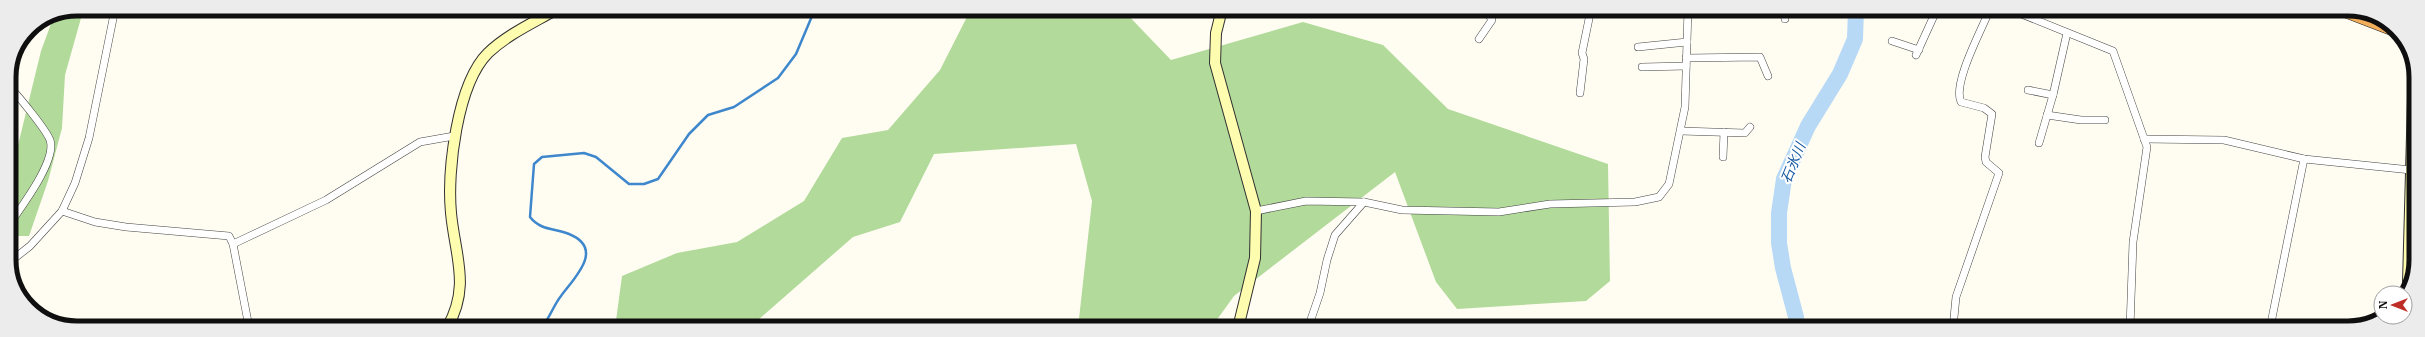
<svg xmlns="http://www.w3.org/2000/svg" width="2425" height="337" font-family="'IBM Plex Serif','Noto Sans JP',serif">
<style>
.forest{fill:#b2da9a}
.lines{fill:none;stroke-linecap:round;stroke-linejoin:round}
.stream{stroke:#3e87cc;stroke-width:2.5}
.river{stroke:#b7d9f6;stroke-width:16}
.street-casing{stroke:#424242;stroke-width:8}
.secondary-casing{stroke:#313131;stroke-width:12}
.highway-casing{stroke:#202020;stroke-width:14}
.street{stroke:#fff;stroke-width:7}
.secondary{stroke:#fefcae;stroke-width:10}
.highway{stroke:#f3ae5c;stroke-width:13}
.labels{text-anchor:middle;stroke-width:4;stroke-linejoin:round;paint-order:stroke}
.water-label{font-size:14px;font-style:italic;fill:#185aa1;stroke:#fff}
.rim{fill:none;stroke:#0f0f0f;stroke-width:5}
</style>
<rect width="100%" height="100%" fill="#fffdf2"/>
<g class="forest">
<polygon points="77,9 87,9 81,18 65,75 62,128 48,181 29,236 11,236 10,178 41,51 55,13"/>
<polygon points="971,9 1122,9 1171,60 1303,22 1383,45 1448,109 1608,164 1610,281 1586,301 1457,309 1436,282 1395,172 1234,296 1211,328 1078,328 1092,201 1076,144 934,154 900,222 853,237 751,326 615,328 622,276 677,253 737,242 804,201 842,138 888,130 940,70"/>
</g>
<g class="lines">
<path class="stream" d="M 541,328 C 550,318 553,306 561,296 C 573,279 606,249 569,234 C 555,228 541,231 530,217 L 534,164 L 542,157 L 584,153 L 596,157 L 629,184 L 644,184 L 658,179 L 689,134 L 708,115 L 734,107 L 778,78 L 796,54 L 815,9"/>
<polyline class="river" points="1796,328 1796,317 1783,268 1779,243 1779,213 1784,179 1808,126 1840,74 1855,39 1856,9"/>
<defs>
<g id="street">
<polyline points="1783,9 1785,19"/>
<polyline points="1916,9 1935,15"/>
<polyline points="2009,9 2113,51 2147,147 2133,242 2130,328"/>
<polyline points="1479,39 1492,20 1485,9"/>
<polyline points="1892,41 1919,50"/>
<polyline points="1638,47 1687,42"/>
<polyline points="1916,55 1937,9"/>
<polyline points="1686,58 1760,57 1768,76"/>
<polyline points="1642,67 1686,66"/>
<path d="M 9,86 C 19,97 45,128 50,140 C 57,160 22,206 11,222"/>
<polyline points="2028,90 2053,95"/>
<polyline points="1580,93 1584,59 1582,53 1591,9"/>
<polyline points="2047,115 2081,120 2105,120"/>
<polyline points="1681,131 1745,133 1750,127"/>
<polyline points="2144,139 2224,140 2304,159 2411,170"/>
<polyline points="2039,143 2053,95 2067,33"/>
<polyline points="1723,157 1724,132"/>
<polyline points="62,211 95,222 126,227 229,236 233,244 249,327"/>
<polyline points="1256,211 1306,201 1364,202 1402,210 1499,212 1550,204 1635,202 1659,197 1669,184 1685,107 1688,9"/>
<polyline points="233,244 326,200 420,142 454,136"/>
<polyline points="11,261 30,246 62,211 75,183 89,138 115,9"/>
<polyline points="1308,328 1320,293 1327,260 1335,235 1364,202"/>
<path d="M 1953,328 L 1956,297 L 1999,173 L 1986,162 L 1985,157 L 1992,114 L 1984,108 L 1961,102 C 1952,84 1982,29 1990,9"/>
<polyline points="2270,328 2304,159"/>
</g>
<g id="secondary">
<polyline points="1222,9 1216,33 1215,63 1256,211 1255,258 1238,328"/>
<polyline points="2408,283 2414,62"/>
<path d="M 447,328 C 471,286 455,256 451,213 C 447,171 457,84 488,53 C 508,34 533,23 557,9"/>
</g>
<polyline id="highway" points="2343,10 2395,30"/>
</defs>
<use href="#street" class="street-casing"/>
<use href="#secondary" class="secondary-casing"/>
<use href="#highway" class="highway-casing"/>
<use href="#street" class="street"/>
<use href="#secondary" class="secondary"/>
<use href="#highway" class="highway"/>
</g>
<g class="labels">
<g class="water-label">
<text transform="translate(1793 163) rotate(-68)" y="5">石氷川</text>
</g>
</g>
<path d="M0 0H2425V337H0ZM77 16H2348A61 61 0 0 1 2409 77V260A61 61 0 0 1 2348 321H77A61 61 0 0 1 16 260V77A61 61 0 0 1 77 16Z" fill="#ececec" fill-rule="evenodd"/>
<path class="rim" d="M77 16H2348A61 61 0 0 1 2409 77V260A61 61 0 0 1 2348 321H77A61 61 0 0 1 16 260V77A61 61 0 0 1 77 16Z"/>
<g transform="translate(2393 305) rotate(270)"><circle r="19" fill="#ffffff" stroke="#9f9f9f"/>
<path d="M0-3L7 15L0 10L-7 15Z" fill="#bf2d27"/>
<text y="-6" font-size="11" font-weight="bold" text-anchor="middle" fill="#0f0f0f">N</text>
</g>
</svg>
